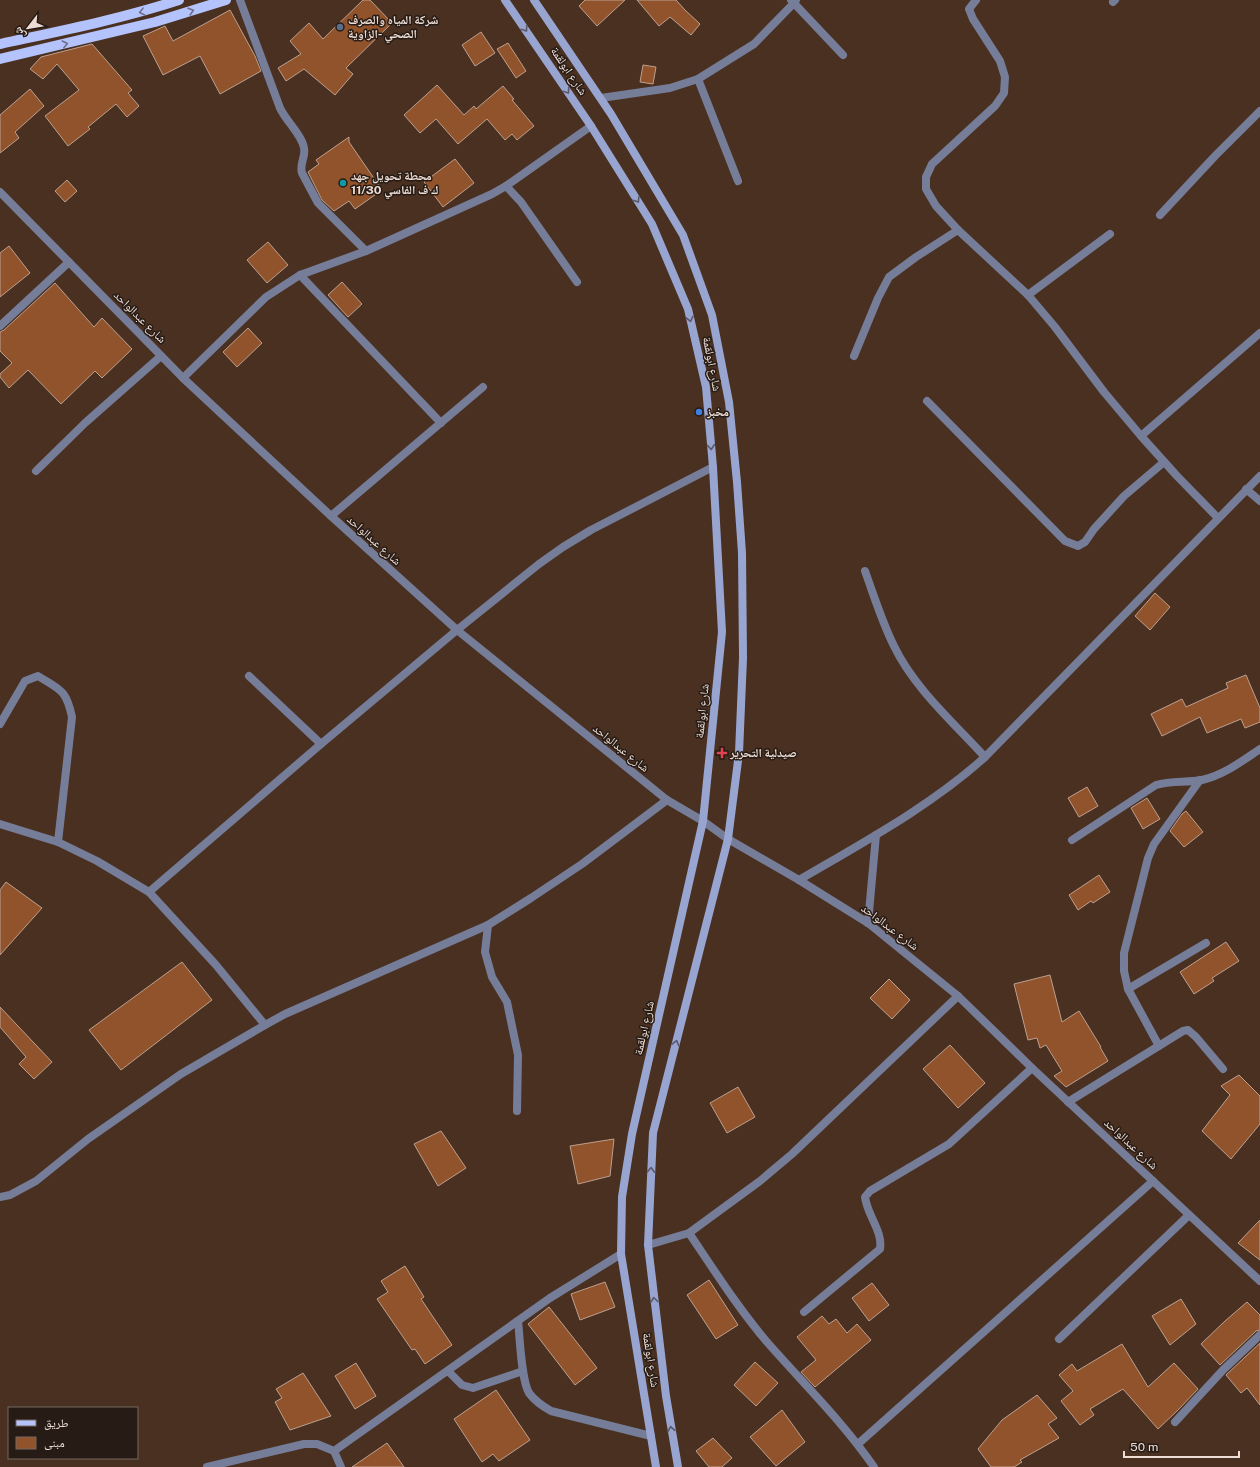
<svg xmlns="http://www.w3.org/2000/svg" width="1260" height="1467" font-family="'Public Sans','Noto Naskh Arabic',sans-serif">
<style>
.building{fill:#90532c;stroke:#bea08f}
.lines{fill:none;stroke-linecap:round;stroke-linejoin:round}
.lane{stroke:#767d99;stroke-width:8}
.street{stroke:#767d99;stroke-width:8}
.secondary{stroke:#99a5d1;stroke-width:8}
.primary{stroke:#b4c3fc;stroke-width:10}
.oneway{stroke:#6d6f88}
.oneway2{stroke:#5a596a}
.service-dot{fill:#5c6f8a;stroke:#261b15;stroke-width:1.5}
.culture-dot{fill:#0f9aa8;stroke:#261b15;stroke-width:1.5}
.shop-dot{fill:#3f7fe0;stroke:#261b15;stroke-width:1.5}
.health-dot{fill:#e0444e;stroke:#261b15;stroke-width:1.5}
.labels{text-anchor:middle;stroke-width:3;stroke-linejoin:round;paint-order:stroke}
.poi-label{font-size:12px;font-weight:bold;fill:#edddd4;stroke:#261b15;text-anchor:start}
.street-label{font-size:12px;fill:#edddd4;stroke:#261b15}
</style>
<rect width="100%" height="100%" fill="#493021"/>
<g class="building">
<polygon points="363,0 370,0 392,23 346,68 353,74 335,95 304,69 286,81 278,68 301,54 290,41 309,23 323,39"/>
<polygon points="585,0 625,0 597,26 579,6"/>
<polygon points="637,0 676,0 685,10 700,24 691,35 670,17 659,26"/>
<polygon points="230,10 255,56 261,71 220,94 200,56 163,75 143,36 165,26 173,41"/>
<polygon points="481,32 495,53 475,66 462,45"/>
<polygon points="508,43 526,71 516,78 497,49"/>
<polygon points="92,44 132,90 128,93 139,106 127,117 116,104 88,127 90,129 68,146 45,116 79,90 57,64 43,79 30,69 41,57"/>
<polygon points="643,65 656,67 653,84 640,82"/>
<polygon points="437,85 464,115 474,106 476,109 503,86 514,99 512,100 534,126 517,140 512,134 505,140 487,119 458,144 436,119 420,133 404,115"/>
<polygon points="30,89 44,106 15,132 19,138 0,153 0,115"/>
<polygon points="349,137 349,142 382,190 355,209 349,201 334,211 322,200 308,172 319,164 316,160"/>
<polygon points="455,159 474,183 443,207 424,182"/>
<polygon points="67,180 77,191 65,202 55,191"/>
<polygon points="268,242 288,265 267,283 247,260"/>
<polygon points="9,246 30,273 0,297 0,253"/>
<polygon points="342,282 362,304 348,317 328,295"/>
<polygon points="55,283 94,327 102,318 132,349 102,378 95,371 61,404 28,370 9,388 0,377 0,374 12,363 0,351 0,332 4,330"/>
<polygon points="248,328 262,343 237,367 223,352"/>
<polygon points="1155,593 1170,607 1150,630 1135,616"/>
<polygon points="1246,675 1260,708 1260,722 1245,728 1241,719 1207,733 1200,717 1162,736 1151,714 1182,699 1186,707 1228,688 1226,683"/>
<polygon points="1087,787 1098,806 1079,817 1068,798"/>
<polygon points="1147,798 1160,819 1143,829 1131,808"/>
<polygon points="1186,811 1203,832 1184,847 1170,831 1182,814"/>
<polygon points="1099,875 1110,892 1093,903 1091,901 1078,910 1069,895"/>
<polygon points="6,882 42,908 0,955 0,890"/>
<polygon points="1226,942 1239,961 1212,978 1214,981 1194,994 1180,972"/>
<polygon points="182,962 212,1000 121,1070 89,1030"/>
<polygon points="1050,975 1062,1022 1079,1011 1101,1047 1100,1047 1108,1061 1066,1087 1054,1076 1062,1071 1046,1045 1040,1048 1037,1038 1028,1040 1014,984"/>
<polygon points="889,979 910,1000 892,1019 870,998"/>
<polygon points="0,1007 52,1062 34,1079 19,1064 26,1057 0,1027"/>
<polygon points="950,1045 985,1083 958,1108 923,1069"/>
<polygon points="1239,1075 1260,1096 1260,1124 1231,1159 1202,1131 1230,1095 1221,1086"/>
<polygon points="738,1087 755,1117 727,1133 710,1103"/>
<polygon points="441,1131 466,1168 438,1186 414,1144"/>
<polygon points="614,1139 610,1176 578,1184 570,1146"/>
<polygon points="1260,1220 1260,1260 1238,1243"/>
<polygon points="405,1266 424,1297 421,1299 452,1345 425,1364 415,1349 412,1350 377,1299 388,1292 381,1281"/>
<polygon points="709,1280 738,1325 716,1339 687,1295"/>
<polygon points="605,1282 615,1307 580,1320 571,1294"/>
<polygon points="872,1283 889,1305 869,1321 852,1298"/>
<polygon points="1181,1299 1196,1324 1170,1345 1152,1316"/>
<polygon points="1247,1302 1260,1315 1260,1330 1256,1331 1220,1365 1201,1344 1225,1321"/>
<polygon points="549,1307 597,1368 575,1385 528,1324"/>
<polygon points="822,1316 829,1324 836,1319 847,1333 857,1324 871,1340 815,1387 801,1372 816,1360 797,1337"/>
<polygon points="1260,1343 1260,1405 1247,1388 1241,1393 1226,1375"/>
<polygon points="1122,1344 1148,1387 1174,1363 1198,1389 1178,1410 1158,1429 1123,1389 1090,1409 1094,1415 1080,1425 1061,1401 1073,1391 1059,1375 1072,1364 1077,1371"/>
<polygon points="755,1362 778,1383 756,1406 734,1385"/>
<polygon points="356,1363 376,1396 355,1409 335,1376"/>
<polygon points="303,1373 331,1416 290,1430 275,1402 282,1398 276,1389"/>
<polygon points="496,1390 530,1440 499,1461 493,1454 482,1462 454,1419"/>
<polygon points="1037,1395 1057,1418 1048,1424 1059,1438 1020,1460 1022,1462 1014,1467 991,1467 978,1449 1002,1420"/>
<polygon points="782,1410 805,1442 776,1466 750,1437"/>
<polygon points="713,1438 732,1458 722,1467 709,1467 696,1451"/>
<polygon points="387,1443 404,1467 352,1467"/>
</g>
<g class="lines">
<g class="lane">
<path d="M 518,1321 C 520,1338 521,1379 529,1393 C 535,1401 542,1406 551,1411 L 651,1436"/>
<polyline points="448,1371 462,1385 473,1388 523,1371"/>
</g>
<g class="street">
<path d="M 240,0 L 280,108 C 286,121 302,135 304,148 C 306,157 299,164 302,173 L 318,203 L 366,251"/>
<polyline points="791,0 843,55"/>
<polyline points="976,0 969,9 973,19 1000,61 1005,77 1004,93 995,106 932,164 926,177 926,189 936,206 958,230 1028,295 1055,327 1104,392 1141,436 1177,476 1218,518"/>
<polyline points="1113,2 1115,0"/>
<polyline points="698,79 738,181"/>
<polyline points="601,98 670,88 698,79 754,44 794,3 796,0"/>
<polyline points="506,186 521,202 577,282"/>
<polyline points="0,192 183,378 331,516 457,630 667,800 703,821 728,839 799,880 868,923 958,996 1032,1068 1260,1281"/>
<polyline points="1160,215 1215,156 1260,111"/>
<polyline points="300,275 441,423"/>
<polyline points="1028,295 1110,234"/>
<polyline points="0,326 69,262"/>
<polyline points="854,356 878,298 889,277 916,257 958,230"/>
<polyline points="183,378 266,297 300,275 366,251 492,194 506,186 591,126"/>
<polyline points="927,401 1065,541 1078,546 1085,542 1094,529 1124,496 1164,462"/>
<polyline points="1141,436 1260,333"/>
<polyline points="36,471 85,423 161,356"/>
<polyline points="1246,489 1260,501"/>
<polyline points="331,516 483,387"/>
<path d="M 865,571 C 874,596 882,622 894,646 C 914,688 954,723 985,757"/>
<polyline points="249,676 321,744"/>
<path d="M 0,724 L 25,681 L 38,676 C 60,690 66,689 72,717 L 58,842"/>
<polyline points="0,824 58,842 97,861 149,892 216,965 265,1025"/>
<path d="M 1072,840 L 1156,785 C 1171,780 1186,783 1202,780 C 1224,775 1242,761 1260,749"/>
<path d="M 799,880 C 862,843 931,806 985,757 L 1260,476"/>
<polyline points="149,892 321,744 457,630 539,564 563,547 591,530 713,467"/>
<polyline points="868,923 876,835"/>
<polyline points="488,925 485,952 492,977 507,1002 518,1055 517,1111"/>
<polyline points="1128,989 1206,943"/>
<polyline points="1159,1046 1128,989 1124,971 1124,953 1148,858 1154,844 1200,780"/>
<polyline points="1068,1102 1183,1031 1188,1030 1196,1037 1223,1069"/>
<polyline points="0,1197 10,1195 36,1181 88,1139 181,1074 265,1025 285,1014 488,925 531,898 582,864 667,800"/>
<path d="M 689,1233 C 714,1270 738,1308 767,1342 C 803,1383 843,1422 874,1467"/>
<polyline points="648,1245 689,1233 760,1181 792,1154 958,996"/>
<path d="M 804,1312 L 880,1249 C 883,1231 867,1215 865,1197 L 870,1191 L 949,1144 L 1032,1068"/>
<polyline points="1059,1339 1189,1215"/>
<polyline points="1175,1422 1223,1370 1260,1335"/>
<polyline points="858,1444 1153,1181"/>
<polyline points="334,1451 341,1467"/>
<polyline points="207,1467 304,1444 317,1444 334,1451 550,1298 621,1254"/>
</g>
<g class="secondary">
<polyline points="505,0 591,126 652,224 688,309 706,387 713,467 722,632 703,821 632,1134 622,1197 621,1254 656,1467"/>
<polyline points="534,0 611,114 683,235 712,315 729,402 737,482 742,553 743,658 739,753 728,839 653,1133 648,1245 666,1396 678,1467"/>
</g>
<g class="primary">
<path d="M 0,44 C 60,31 121,19 179,0"/>
<polyline points="0,59 155,22 226,0"/>
</g>
</g>
<defs><path id="oneway-chevron" d="M-2-3.5L2.5 0L-2 3.5" fill="none" stroke-width="1.6" stroke-linecap="round" stroke-linejoin="round"/></defs>
<g class="oneway">
<use href="#oneway-chevron" transform="translate(191 11) rotate(-17)"/>
<use href="#oneway-chevron" transform="translate(142 12) rotate(166)"/>
<use href="#oneway-chevron" transform="translate(65 44) rotate(-13)"/>
</g>
<g class="oneway2">
<use href="#oneway-chevron" transform="translate(525 29) rotate(56)"/>
<use href="#oneway-chevron" transform="translate(567 91) rotate(56)"/>
<use href="#oneway-chevron" transform="translate(637 200) rotate(58)"/>
<use href="#oneway-chevron" transform="translate(690 319) rotate(77)"/>
<use href="#oneway-chevron" transform="translate(711 447) rotate(85)"/>
<use href="#oneway-chevron" transform="translate(676 1043) rotate(-76)"/>
<use href="#oneway-chevron" transform="translate(651 1170) rotate(-87)"/>
<use href="#oneway-chevron" transform="translate(654 1300) rotate(-97)"/>
<use href="#oneway-chevron" transform="translate(671 1429) rotate(-100)"/>
</g>
<circle class="service-dot" cx="340" cy="27" r="4"/>
<circle class="culture-dot" cx="343" cy="183" r="4"/>
<circle class="shop-dot" cx="699" cy="412" r="4"/>
<path class="health-dot" d="M720 747h4v4h4v4h-4v4h-4v-4h-4v-4h4z"/>
<g class="labels">
<g class="poi-label">
<text x="348" y="24">شركة المياه والصرف<tspan x="348" dy="14">الصحي -الزاوية</tspan></text>
<text x="351" y="180">محطة تحويل جهد<tspan x="351" dy="14">11/30 ك ف الفاسي</tspan></text>
<text x="707" y="416">مخبز</text>
<text x="730" y="757">صيدلية التحرير</text>
</g>
<g class="street-label">
<text transform="translate(569 71) rotate(56)" y="4">شارع ابولقمة</text>
<text transform="translate(140 317) rotate(45)" y="4">شارع عبدالواحد</text>
<text transform="translate(712 364) rotate(79)" y="4">شارع ابولقمة</text>
<text transform="translate(374 540) rotate(42)" y="4">شارع عبدالواحد</text>
<text transform="translate(702 711) rotate(-84)" y="4">شارع ابولقمة</text>
<text transform="translate(621 748) rotate(39)" y="4">شارع عبدالواحد</text>
<text transform="translate(890 927) rotate(37)" y="4">شارع عبدالواحد</text>
<text transform="translate(644 1028) rotate(-77)" y="4">شارع ابولقمة</text>
<text transform="translate(1131 1144) rotate(43)" y="4">شارع عبدالواحد</text>
<text transform="translate(651 1360) rotate(81)" y="4">شارع ابولقمة</text>
</g>
</g>
<rect x="8" y="1407" width="130" height="52" fill="#261b15" stroke="#766961"/>
<rect x="16" y="1420" width="20" height="6" fill="#b4c3fc" stroke="#766961"/>
<text x="44" y="1427" font-size="12" fill="#edddd4">طريق</text>
<rect x="16" y="1437" width="20" height="12" fill="#90532c" stroke="#766961"/>
<text x="44" y="1447" font-size="12" fill="#edddd4">مبنى</text>
<g transform="translate(28 28) rotate(239)" stroke="#261b15" stroke-width="3" paint-order="stroke">
<path d="M0-3L7 15L0 10L-7 15Z" fill="#edddd4"/>
<text y="-6" font-size="11" font-weight="bold" text-anchor="middle" fill="#edddd4">ش</text>
</g>
<path d="M1124 1451v6h115v-6" fill="none" stroke="#edddd4" stroke-width="2"/>
<text x="1130" y="1451" font-size="12" fill="#edddd4" stroke="#261b15" stroke-width="3" paint-order="stroke">50 m</text>
</svg>
